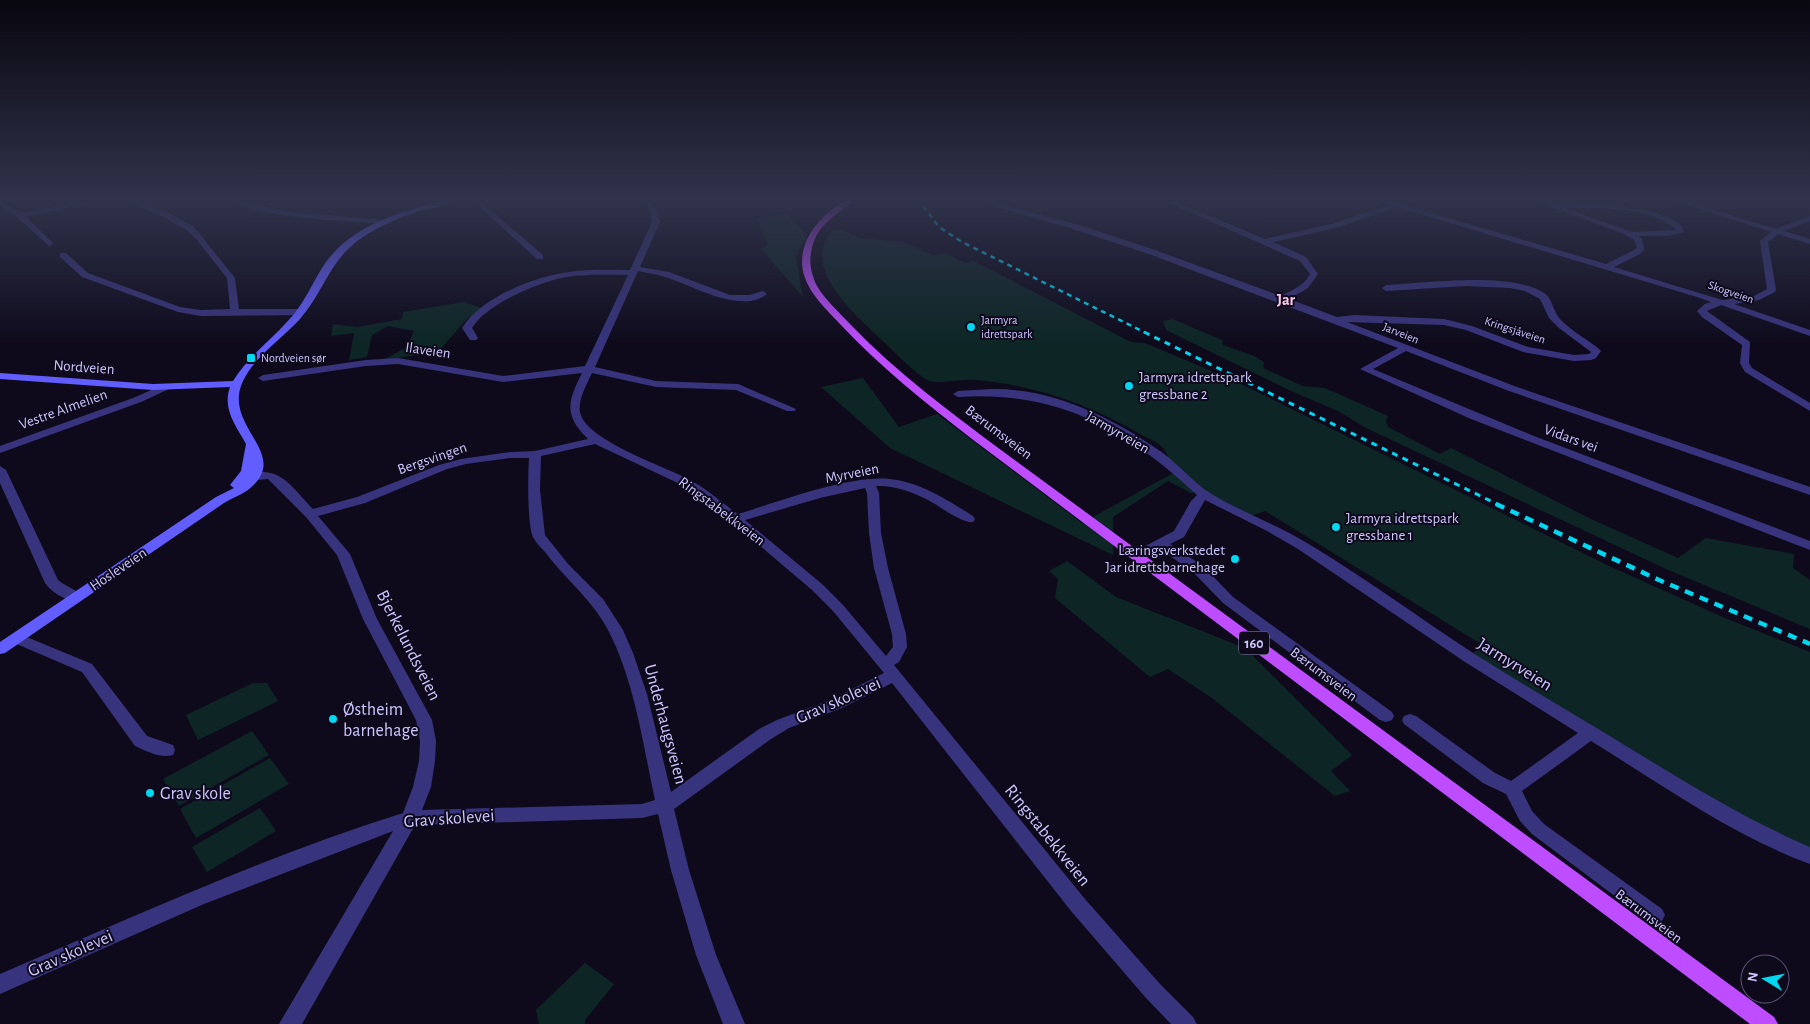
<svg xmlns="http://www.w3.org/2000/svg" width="1810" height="1024" font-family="'Alegreya Sans',sans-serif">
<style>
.green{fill:#0d2625}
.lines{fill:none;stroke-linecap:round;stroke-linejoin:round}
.minor{fill:#37347d;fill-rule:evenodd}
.secondary{fill:#625dff;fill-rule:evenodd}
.primary{fill:#bd4dff;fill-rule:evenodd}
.rail-far2{stroke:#00d7f1;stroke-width:2.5;stroke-dasharray:5 4.5;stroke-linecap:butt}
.rail-far1{stroke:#00d7f1;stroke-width:3;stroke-dasharray:6 5.5;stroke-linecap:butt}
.rail{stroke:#00d7f1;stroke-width:4.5;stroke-dasharray:9 7;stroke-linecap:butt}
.poi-dot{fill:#00d7f1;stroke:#0e0a1c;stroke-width:2}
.labels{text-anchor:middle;stroke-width:4;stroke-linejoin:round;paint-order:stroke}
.far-street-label{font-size:12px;fill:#cdc6ff;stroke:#0e0a1c}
.far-poi-label{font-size:12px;fill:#cdc6ff;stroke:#0e0a1c;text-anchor:start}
.shield{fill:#0e0a1c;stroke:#948ebb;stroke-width:1}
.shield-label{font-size:14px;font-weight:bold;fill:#cdc6ff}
.street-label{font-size:15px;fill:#cdc6ff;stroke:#0e0a1c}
.poi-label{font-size:15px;fill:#cdc6ff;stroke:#0e0a1c;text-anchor:start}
.far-district-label{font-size:16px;font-weight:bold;fill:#ffc8eb;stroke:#0e0a1c}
.near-street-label{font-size:18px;fill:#cdc6ff;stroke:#0e0a1c}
.near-poi-label{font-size:18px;fill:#cdc6ff;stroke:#0e0a1c;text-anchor:start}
</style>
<rect width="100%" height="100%" fill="#0e0a1c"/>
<g class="green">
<polygon points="787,214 807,235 796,257 803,297 761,249 768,245 757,217"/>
<path d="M 833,230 L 843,230 L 860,238 L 903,242 L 933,255 L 945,253 L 965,263 L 974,261 L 1131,342 L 1145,343 L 1235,381 L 1611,567 L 1725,618 L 1810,652 L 1810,856 L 1470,658 L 1481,644 L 1265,511 L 1254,515 L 1251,515 L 1206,492 L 1191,493 L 1168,481 L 1113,517 L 1113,555 L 890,448 L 821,387 L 863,378 L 899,427 L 937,414 L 1082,523 L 1175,472 C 1171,465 1168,454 1163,448 C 1158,442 1147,438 1140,434 C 1089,404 1035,385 976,380 C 961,379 944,384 930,381 C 920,378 894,352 886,344 C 861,320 797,268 833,230 Z"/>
<polygon points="464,302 482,308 466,320 438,352 383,360 407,347 414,331 388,326 372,335 367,357 349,360 354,333 331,336 333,324 357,327 402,319 403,312"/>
<polygon points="1172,319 1215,337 1222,340 1223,345 1254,356 1264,362 1263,367 1267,370 1303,386 1325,388 1388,416 1386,422 1388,427 1440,454 1451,448 1591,519 1678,558 1706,538 1794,554 1793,568 1810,580 1810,629 1666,569 1366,428 1338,411 1291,391 1166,330 1163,321"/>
<polygon points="1067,561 1116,597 1245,648 1352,755 1331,771 1350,791 1335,796 1212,698 1168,669 1150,677 1055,598 1058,579 1049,571"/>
<polygon points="253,683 267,683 278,701 198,740 186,715"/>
<polygon points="252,731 269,755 179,806 163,779"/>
<polygon points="270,758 289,784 196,838 180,809"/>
<polygon points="260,808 276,831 207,872 192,847"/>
<polygon points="585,963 614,984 585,1020 585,1024 539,1024 536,1010"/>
</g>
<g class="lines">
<g class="minor">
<polygon points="0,201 22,213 83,201 96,201 26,217 52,242 53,244 49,246 18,218 0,205"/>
<polygon points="128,201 137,201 169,213 194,227 235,278 239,309 301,309 306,312 301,315 201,316 178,312 82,277 60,257 60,253 66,253 88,273 180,307 201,310 230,309 227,278 197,240 188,231 163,217"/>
<path d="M 232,201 L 243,201 L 291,212 L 385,220 L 389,222 L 385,224 C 351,221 258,219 232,201 Z"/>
<polygon points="473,201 480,201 543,255 543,259 537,259"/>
<path d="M 641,201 C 655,201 656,210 660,222 L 640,267 L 669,272 L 730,295 L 749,295 L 763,291 L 767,294 C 741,315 692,285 665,277 C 656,274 647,273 638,271 L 595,367 L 656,381 L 738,384 L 796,409 L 795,411 L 787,411 L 736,390 L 656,387 L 592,373 C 587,384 578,399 580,412 C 585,440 664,466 688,479 C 706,488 722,503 738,514 C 779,502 848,475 890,479 C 920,482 949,501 973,516 L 975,519 L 973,522 C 963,524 939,506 928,500 C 912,492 895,485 876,486 L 879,493 L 881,533 L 888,568 L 906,634 L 907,647 L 899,662 L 894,665 L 1085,899 L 1160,984 L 1193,1017 L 1197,1024 L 1171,1024 L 1146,998 L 1071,911 L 892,683 L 842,708 L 789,728 L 771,739 L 674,809 L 689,870 L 716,955 L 745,1024 L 723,1024 L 696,955 L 671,870 L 658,814 L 642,818 L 415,825 L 302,1024 L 279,1024 L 393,831 L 204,904 L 0,994 L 0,974 C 133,917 265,856 403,813 L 413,787 L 419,761 L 420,741 L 416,720 L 363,619 L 337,555 L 306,517 L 268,479 L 245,481 L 239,477 L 241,474 C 281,465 288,483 313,509 L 357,497 L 439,465 L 461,459 L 510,452 L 535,451 L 588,439 C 563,415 568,401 582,373 L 503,382 L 398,364 L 366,366 L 263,381 L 258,378 L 263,375 L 366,360 L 398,358 L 503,376 L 585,366 L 628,275 C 607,275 586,274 566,277 C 539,282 486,304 472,328 L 478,338 L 476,340 L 470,340 L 462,328 C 480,298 535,276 569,272 C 589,269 610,270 630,270 L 652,222 L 649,208 ZM 595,444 L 682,485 L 732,522 L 812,590 L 833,611 L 884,673 L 830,700 L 777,720 L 759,729 L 671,792 L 647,694 L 633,653 L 623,630 L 603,599 L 568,564 L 545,535 L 540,490 L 541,456 ZM 510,458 L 529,458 C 528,475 527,523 533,537 C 536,543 541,548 545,552 C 565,579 594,601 609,632 C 635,683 643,745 655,800 L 642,804 L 422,810 L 431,787 L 435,761 L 436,741 L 432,720 L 377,619 L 350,554 L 318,516 L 365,503 L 447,469 L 466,464 ZM 865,488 L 867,493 L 869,533 L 874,568 L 892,634 L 893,647 L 886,656 L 843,605 L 822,584 L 745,520 L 820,498 Z"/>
<path d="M 977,201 L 988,201 L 1079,225 L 1155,250 L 1281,296 C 1292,290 1304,286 1310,274 L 1300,261 L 1165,201 L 1174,201 L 1265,239 L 1331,224 L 1389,205 L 1379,201 L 1390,201 L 1606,264 L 1634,250 L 1637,248 L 1634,240 L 1622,233 L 1534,201 C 1541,200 1546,203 1553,204 C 1563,205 1574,203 1584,204 C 1603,204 1681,209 1684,232 L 1667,236 L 1639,236 L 1642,239 L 1644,250 L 1640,254 L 1614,267 L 1722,300 L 1754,296 L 1767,289 L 1760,241 L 1771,232 L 1675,201 L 1685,201 L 1776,229 L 1810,216 L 1810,221 L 1784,231 L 1810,239 L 1810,244 L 1778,234 L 1768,242 L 1776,290 L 1775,292 L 1759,300 L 1734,304 L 1810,330 L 1810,336 L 1721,305 L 1707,311 L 1750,342 L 1749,363 L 1752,368 L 1810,403 L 1810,411 L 1745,372 L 1740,363 L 1742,345 L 1702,317 L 1697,311 L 1705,304 L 1711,302 L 1697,297 L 1397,207 L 1336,228 L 1273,242 L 1306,257 L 1318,274 L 1308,288 L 1289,299 L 1337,317 L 1354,315 L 1444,319 L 1472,326 L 1528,347 L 1574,355 L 1589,354 L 1591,352 L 1559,328 L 1549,318 L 1540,299 L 1525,291 L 1510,288 L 1466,286 L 1386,291 L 1382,288 L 1386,285 C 1425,283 1512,271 1544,293 C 1553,299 1553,312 1560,319 C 1571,331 1587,339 1599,349 L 1601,351 L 1596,358 L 1591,360 L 1574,361 L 1523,352 L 1466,330 L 1444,325 L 1347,322 L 1517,387 L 1810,487 L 1810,495 L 1509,391 L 1406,351 L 1373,369 L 1534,436 L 1810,541 L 1810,550 L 1471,419 L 1360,369 L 1398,348 L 1149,254 L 1073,229 ZM 1565,208 C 1596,207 1654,207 1676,230 L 1632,232 Z"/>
<polygon points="165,384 170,387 169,389 141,402 0,453 0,446 133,398"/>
<path d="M 992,389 C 1053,388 1114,418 1163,453 C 1179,465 1194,483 1210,493 C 1241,512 1276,524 1307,543 C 1364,577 1418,617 1473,653 C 1525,686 1579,717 1631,749 C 1690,785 1747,820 1810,847 L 1810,864 C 1735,837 1659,783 1591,741 L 1522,791 L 1532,811 L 1544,824 L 1662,909 L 1665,915 L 1662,921 L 1655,924 L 1648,921 L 1532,834 L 1520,821 L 1506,794 L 1483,783 L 1404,724 L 1402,720 L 1404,716 L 1410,714 L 1416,716 L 1495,773 L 1511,781 L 1578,733 L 1465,662 L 1298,549 L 1267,531 L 1205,500 L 1184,537 L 1170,544 L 1203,566 L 1233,597 L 1392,712 L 1394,716 L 1392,720 L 1386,722 L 1380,720 L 1223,603 L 1193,572 L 1160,549 L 1142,559 L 1132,559 L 1130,556 L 1132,553 L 1174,531 L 1191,501 L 1197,495 C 1127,429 1056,390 958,397 L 953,394 L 958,391 Z"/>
<path d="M 0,466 L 6,470 L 58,580 C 65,586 78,590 84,597 L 82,600 C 70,604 52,593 45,583 L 0,483 Z"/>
<path d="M 17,633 L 92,664 L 147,736 L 173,745 L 175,750 L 173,755 C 161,759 146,751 135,746 L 82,672 L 12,642 L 10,638 L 12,634 Z"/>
</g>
<path class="secondary" d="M 442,201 L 453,201 C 444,207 430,208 420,211 C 403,216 386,223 371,232 C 329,256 328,286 300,319 C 282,339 255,356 243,381 C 221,427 294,454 248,490 C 241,495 232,498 224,503 L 5,653 L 0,654 L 0,642 L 216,497 L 234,488 L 230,485 L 241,471 L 246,444 C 236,426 222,409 230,387 L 153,390 L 0,379 L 0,373 L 153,384 L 233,381 C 249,355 275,337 294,314 C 307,298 314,279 326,262 C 353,225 400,212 442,201 Z"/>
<path class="primary" d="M 844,201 L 853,201 C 835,217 815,225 811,253 C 809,264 812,276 817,286 C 826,301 840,313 852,326 C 897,373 949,411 1001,450 L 1774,1017 L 1778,1024 L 1750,1024 L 972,439 C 926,403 880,367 840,324 C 827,310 810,295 804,275 C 795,244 819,216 844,201 Z"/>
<polyline class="rail-far2" points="923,206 939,227 962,242 1146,333"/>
<polyline class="rail-far1" points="1144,332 1499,505"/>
<polyline class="rail" points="1496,504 1659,580 1810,644"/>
</g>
<linearGradient id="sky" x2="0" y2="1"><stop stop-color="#08060f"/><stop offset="0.58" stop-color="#30334b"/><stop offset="1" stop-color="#30334b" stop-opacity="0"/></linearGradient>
<rect width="1810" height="344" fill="url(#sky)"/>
<g class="poi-dot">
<circle cx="971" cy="327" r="5"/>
<rect x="246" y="353" width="10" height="10" rx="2.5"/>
<circle cx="1129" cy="386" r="5"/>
<circle cx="1336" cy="527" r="5"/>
<circle cx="1235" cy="559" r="5"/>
<circle cx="333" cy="719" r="5"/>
<circle cx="150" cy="793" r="5"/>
</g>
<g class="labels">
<g class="far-street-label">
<text transform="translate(1731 292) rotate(19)" y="4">Skogveien</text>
<text transform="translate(1515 330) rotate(18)" y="4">Kringsjåveien</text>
<text transform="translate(1401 333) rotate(22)" y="4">Jarveien</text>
</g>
<g class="far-poi-label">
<text x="981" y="324">Jarmyra<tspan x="981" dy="14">idrettspark</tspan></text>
<text x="261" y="362">Nordveien sør</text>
</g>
<rect class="shield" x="1239" y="631.5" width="30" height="23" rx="4"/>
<g class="shield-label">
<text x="1254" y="648">160</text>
</g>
<g class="street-label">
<text transform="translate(428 350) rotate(8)" y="5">Ilaveien</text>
<text transform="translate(84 367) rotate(4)" y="5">Nordveien</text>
<text transform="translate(63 409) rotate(-20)" y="5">Vestre Almelien</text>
<text transform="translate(999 432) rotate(37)" y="5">Bærumsveien</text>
<text transform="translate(1118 432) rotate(30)" y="5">Jarmyrveien</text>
<text transform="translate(1571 438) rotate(20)" y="5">Vidars vei</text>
<text transform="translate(432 458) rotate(-19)" y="5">Bergsvingen</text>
<text transform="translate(852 473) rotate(-11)" y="5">Myrveien</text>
<text transform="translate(722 511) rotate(37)" y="5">Ringstabekkveien</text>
<text transform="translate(118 569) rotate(-34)" y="5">Hosleveien</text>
<text transform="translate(1324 674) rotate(37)" y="5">Bærumsveien</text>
<text transform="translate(1649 916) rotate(37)" y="5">Bærumsveien</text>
</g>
<g class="poi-label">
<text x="1139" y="382">Jarmyra idrettspark<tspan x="1139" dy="17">gressbane 2</tspan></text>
<text x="1346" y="523">Jarmyra idrettspark<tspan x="1346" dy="17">gressbane 1</tspan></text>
<text x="1225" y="555" text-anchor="end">Læringsverkstedet<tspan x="1225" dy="17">Jar idrettsbarnehage</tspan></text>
</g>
<g class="far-district-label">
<text x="1286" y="305">Jar</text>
</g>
<g class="near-street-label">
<text transform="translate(409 645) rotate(63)" y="6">Bjerkelundsveien</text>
<text transform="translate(1515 664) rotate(32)" y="6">Jarmyrveien</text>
<text transform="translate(838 700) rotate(-24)" y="6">Grav skolevei</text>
<text transform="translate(666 724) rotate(75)" y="6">Underhaugsveien</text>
<text transform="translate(449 818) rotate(-4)" y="6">Grav skolevei</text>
<text transform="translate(1048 835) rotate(51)" y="6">Ringstabekkveien</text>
<text transform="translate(70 953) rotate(-24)" y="6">Grav skolevei</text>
</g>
<g class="near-poi-label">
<text x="343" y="715">Østheim<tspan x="343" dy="21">barnehage</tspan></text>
<text x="160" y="799">Grav skole</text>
</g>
</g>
<g transform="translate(1765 979) rotate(280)"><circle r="24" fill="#0e0a1c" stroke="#5a5577"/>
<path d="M0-4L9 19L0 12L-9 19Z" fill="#00d7f1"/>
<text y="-8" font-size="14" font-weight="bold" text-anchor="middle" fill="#cdc6ff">N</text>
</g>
</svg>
